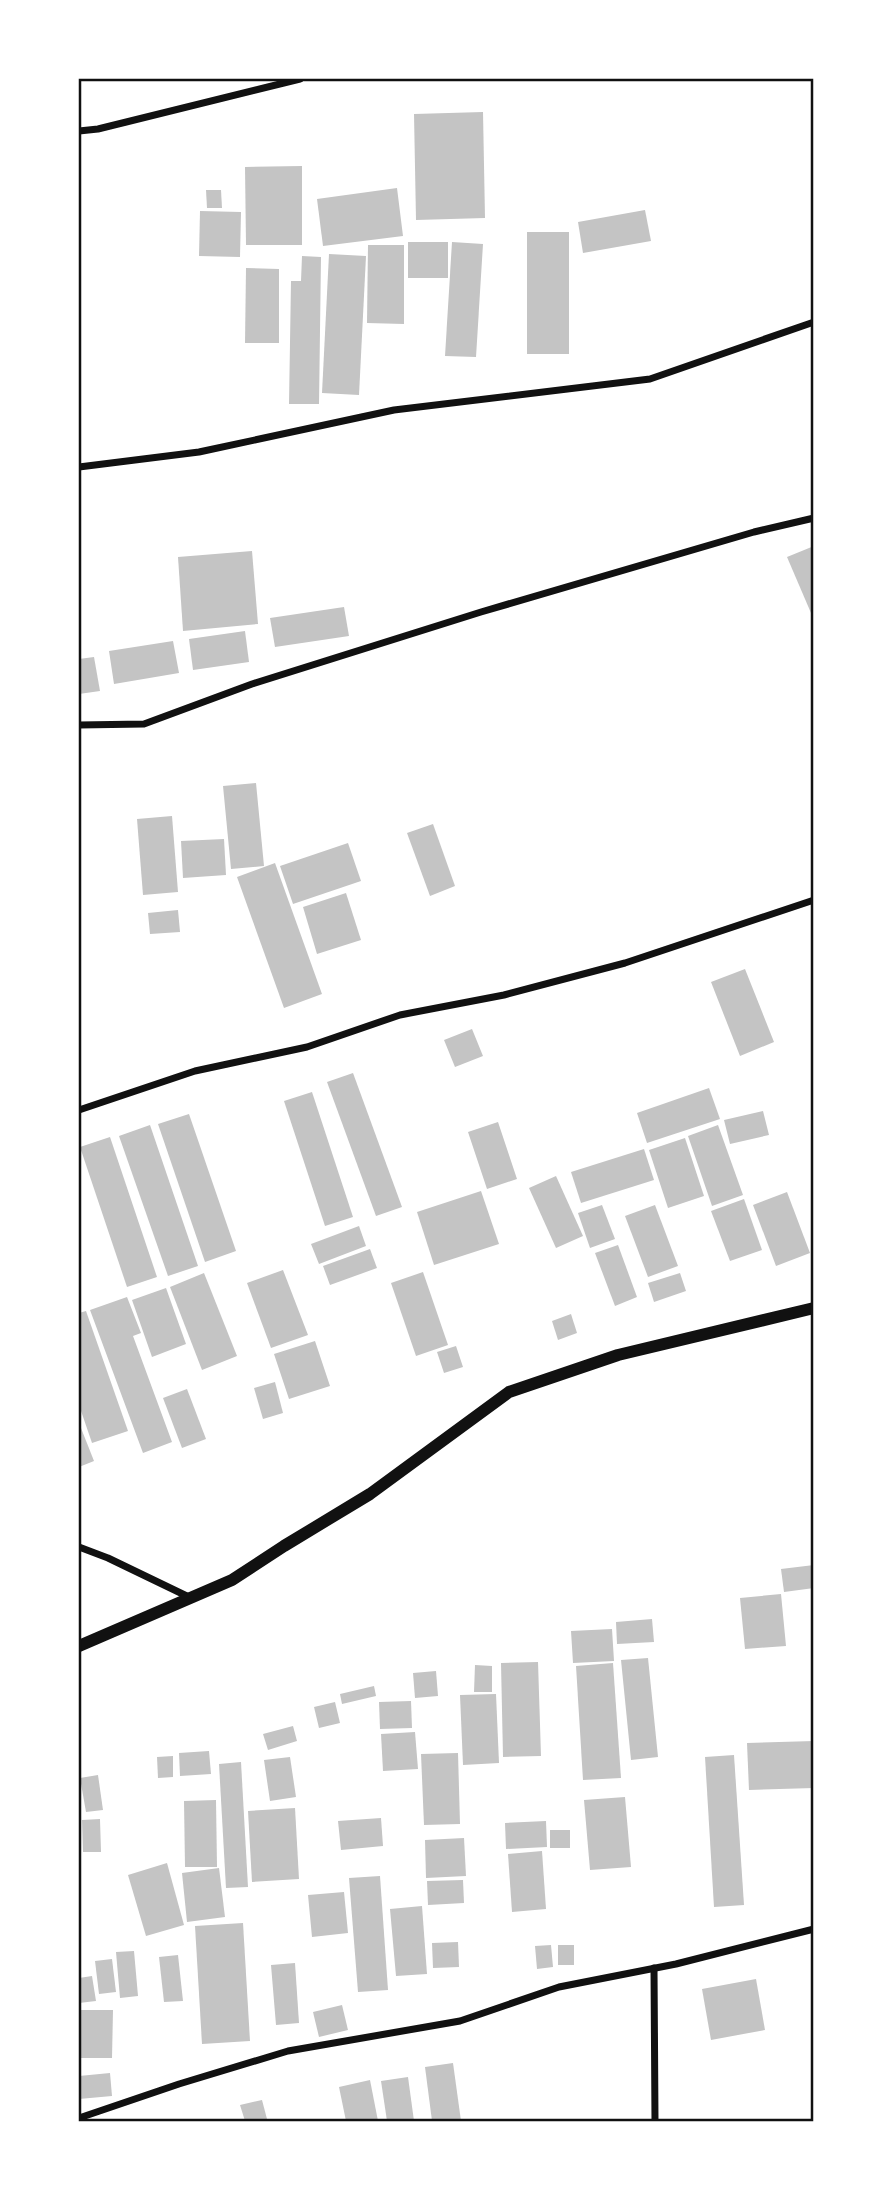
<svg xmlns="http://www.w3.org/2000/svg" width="893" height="2200" font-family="'Fira Sans Condensed',sans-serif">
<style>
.building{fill:#c4c4c4}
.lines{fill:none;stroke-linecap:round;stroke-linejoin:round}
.minor{stroke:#111;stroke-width:7}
.tertiary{stroke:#111;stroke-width:12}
.neatline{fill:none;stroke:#111;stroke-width:2.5}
</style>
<rect width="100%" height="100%" fill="#fff"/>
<g class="building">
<polygon points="483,112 485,218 416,220 414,114"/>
<polygon points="302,166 302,245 246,245 245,167"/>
<polygon points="397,188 403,236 323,246 317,199"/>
<polygon points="206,190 221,190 222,208 207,208"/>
<polygon points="645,210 651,241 583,253 578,222"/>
<polygon points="200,211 241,212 240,257 199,256"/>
<rect x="527" y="232" width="42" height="122"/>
<rect x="408" y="242" width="40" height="36"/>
<polygon points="452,242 483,244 476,357 445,356"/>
<polygon points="368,245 404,245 404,324 367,323"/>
<polygon points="329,254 366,256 359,395 322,393"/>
<polygon points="302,256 321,257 319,404 289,404 291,281 301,281"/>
<polygon points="246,268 279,269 279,343 245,343"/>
<polygon points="814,546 814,620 787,557"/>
<polygon points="252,551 258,624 183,631 178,557"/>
<polygon points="344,607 349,636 275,647 270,618"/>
<polygon points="245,631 249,662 193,670 189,639"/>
<polygon points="173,641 179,673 114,684 109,651"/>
<polygon points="94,657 100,691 79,694 79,659"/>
<polygon points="256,783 264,866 231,869 223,786"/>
<polygon points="172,816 178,892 143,895 137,819"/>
<polygon points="433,824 455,886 430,896 407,833"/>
<polygon points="224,839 226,875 183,878 181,841"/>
<polygon points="348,843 361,881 293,904 280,866"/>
<polygon points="275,863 322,994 284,1008 237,877"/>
<polygon points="346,893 361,940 317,954 303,907"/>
<polygon points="178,910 180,932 150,934 148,913"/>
<polygon points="745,969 774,1042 740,1056 711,982"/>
<polygon points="472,1029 483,1056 455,1067 444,1040"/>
<polygon points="353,1073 402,1207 376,1216 327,1082"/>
<polygon points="709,1088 720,1119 647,1143 637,1113"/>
<polygon points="312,1092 353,1217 325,1226 284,1101"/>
<polygon points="763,1111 769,1135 730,1144 724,1120"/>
<polygon points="189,1114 236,1251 205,1262 158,1124"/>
<polygon points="498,1122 517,1179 487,1189 468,1132"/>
<polygon points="150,1125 198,1266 168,1276 119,1136"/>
<polygon points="718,1125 743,1195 712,1206 688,1136"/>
<polygon points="110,1137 157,1277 127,1287 80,1147"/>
<polygon points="685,1138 704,1196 668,1208 649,1150"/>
<polygon points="644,1149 654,1180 581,1203 571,1172"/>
<polygon points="556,1176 583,1236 556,1248 529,1188"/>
<polygon points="481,1191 499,1244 434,1265 417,1212"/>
<polygon points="787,1192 810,1253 776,1266 753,1205"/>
<polygon points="744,1199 762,1250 730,1261 711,1211"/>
<polygon points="602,1205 615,1239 590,1248 578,1213"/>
<polygon points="655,1205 678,1266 648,1277 625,1216"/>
<polygon points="359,1226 366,1246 319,1264 311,1244"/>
<polygon points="618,1245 637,1297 615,1306 595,1253"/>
<polygon points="370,1249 377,1268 330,1285 323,1266"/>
<polygon points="283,1270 308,1335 271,1348 247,1283"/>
<polygon points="423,1272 448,1345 416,1356 391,1283"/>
<polygon points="204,1273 237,1356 202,1370 170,1287"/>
<polygon points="680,1273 686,1291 654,1302 648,1283"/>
<polygon points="166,1288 186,1344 152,1357 132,1300"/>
<polygon points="127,1297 141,1333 133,1336 172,1442 143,1453 90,1310"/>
<polygon points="86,1311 128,1431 92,1443 79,1405 79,1313"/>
<polygon points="571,1314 577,1333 558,1340 552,1321"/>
<polygon points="315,1341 330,1386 289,1399 274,1354"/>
<polygon points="456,1346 463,1367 444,1373 437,1352"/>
<polygon points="275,1382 283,1413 263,1419 254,1388"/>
<polygon points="187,1389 206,1439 182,1448 163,1398"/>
<polygon points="79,1423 94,1461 79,1467"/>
<polygon points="814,1565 814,1588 784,1592 781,1569"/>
<polygon points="781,1594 786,1646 745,1649 740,1598"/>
<polygon points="652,1619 654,1642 617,1644 616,1622"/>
<polygon points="612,1629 614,1661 573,1663 571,1631"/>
<polygon points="648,1658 658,1757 631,1760 621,1660"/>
<polygon points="538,1662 541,1756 503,1757 501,1663"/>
<polygon points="613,1663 621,1778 583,1780 576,1666"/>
<polygon points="475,1665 492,1666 492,1692 474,1692"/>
<polygon points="436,1671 438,1696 415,1698 413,1673"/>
<polygon points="374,1686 376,1696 342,1704 340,1694"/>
<polygon points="496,1694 499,1763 463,1765 460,1695"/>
<polygon points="411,1701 412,1728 380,1729 379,1702"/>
<polygon points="335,1702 340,1723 319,1728 314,1707"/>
<polygon points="293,1726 297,1741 268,1750 263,1734"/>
<polygon points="415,1732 418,1769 383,1771 381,1734"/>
<polygon points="814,1741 814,1788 749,1790 747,1743"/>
<polygon points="209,1751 211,1774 180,1776 179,1753"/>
<polygon points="458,1753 460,1824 424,1825 421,1754"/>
<polygon points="734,1755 744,1905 714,1907 705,1757"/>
<polygon points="173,1756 173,1777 158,1778 157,1757"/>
<polygon points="290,1757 296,1797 270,1801 264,1760"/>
<polygon points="241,1762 248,1887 226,1888 219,1764"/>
<polygon points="98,1775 103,1810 86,1812 80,1778"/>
<polygon points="625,1797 631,1867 590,1870 584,1800"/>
<polygon points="216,1800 217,1867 185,1867 184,1801"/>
<polygon points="295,1808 299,1879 252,1882 248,1811"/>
<polygon points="381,1818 383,1846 341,1850 338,1821"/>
<polygon points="100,1819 101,1852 83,1852 82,1820"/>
<polygon points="546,1821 547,1847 506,1849 505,1823"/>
<rect x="550" y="1830" width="20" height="18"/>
<polygon points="464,1838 466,1876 426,1878 425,1840"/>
<polygon points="542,1851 546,1909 512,1912 508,1854"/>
<polygon points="167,1863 184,1925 146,1936 128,1875"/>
<polygon points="219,1868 225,1917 187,1922 182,1873"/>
<polygon points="380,1876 388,1990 358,1992 349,1878"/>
<polygon points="463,1880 464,1903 428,1905 427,1881"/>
<polygon points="344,1892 348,1933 312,1937 308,1895"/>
<polygon points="422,1906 427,1974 396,1976 390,1909"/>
<polygon points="243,1923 250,2041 202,2044 195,1926"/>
<polygon points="458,1942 459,1967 433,1968 432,1943"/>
<polygon points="551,1945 553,1967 537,1969 535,1946"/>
<rect x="558" y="1945" width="16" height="20"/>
<polygon points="134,1951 138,1996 120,1998 116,1952"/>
<polygon points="178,1955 183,2001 164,2002 159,1957"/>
<polygon points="112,1959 116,1992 99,1994 95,1961"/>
<polygon points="295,1963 299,2023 276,2025 271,1965"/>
<polygon points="92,1976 96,2001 79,2003 79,1978"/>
<polygon points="756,1979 765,2030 711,2040 702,1989"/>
<polygon points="342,2005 348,2030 319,2037 313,2012"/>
<polygon points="81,2010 113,2010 112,2058 81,2058"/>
<polygon points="453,2063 461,2121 432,2121 425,2067"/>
<polygon points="110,2073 112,2096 79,2099 79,2076"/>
<polygon points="408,2077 414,2121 387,2121 381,2081"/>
<polygon points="370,2080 378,2121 346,2121 339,2087"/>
<polygon points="262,2100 267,2119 245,2121 240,2105"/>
</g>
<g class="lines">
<g class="minor">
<polyline points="79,131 98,129 300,79"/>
<polyline points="79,467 199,452 394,410 650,379 814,322"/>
<polyline points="79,725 144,724 252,684 481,612 754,532 814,518"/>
<polyline points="79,1110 195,1071 307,1047 400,1015 504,995 625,963 814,900"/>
<polyline points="79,1547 108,1558 191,1598"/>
<polyline points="654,1968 655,2121"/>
<polyline points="79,2118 179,2084 288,2051 460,2021 559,1987 676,1964 814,1929"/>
</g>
<polyline class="tertiary" points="79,1646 232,1580 284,1546 370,1494 509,1392 618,1355 814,1308"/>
</g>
<rect width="893" height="2200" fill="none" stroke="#ffffff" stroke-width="161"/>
<rect x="80" y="80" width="732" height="2040" class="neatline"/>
</svg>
